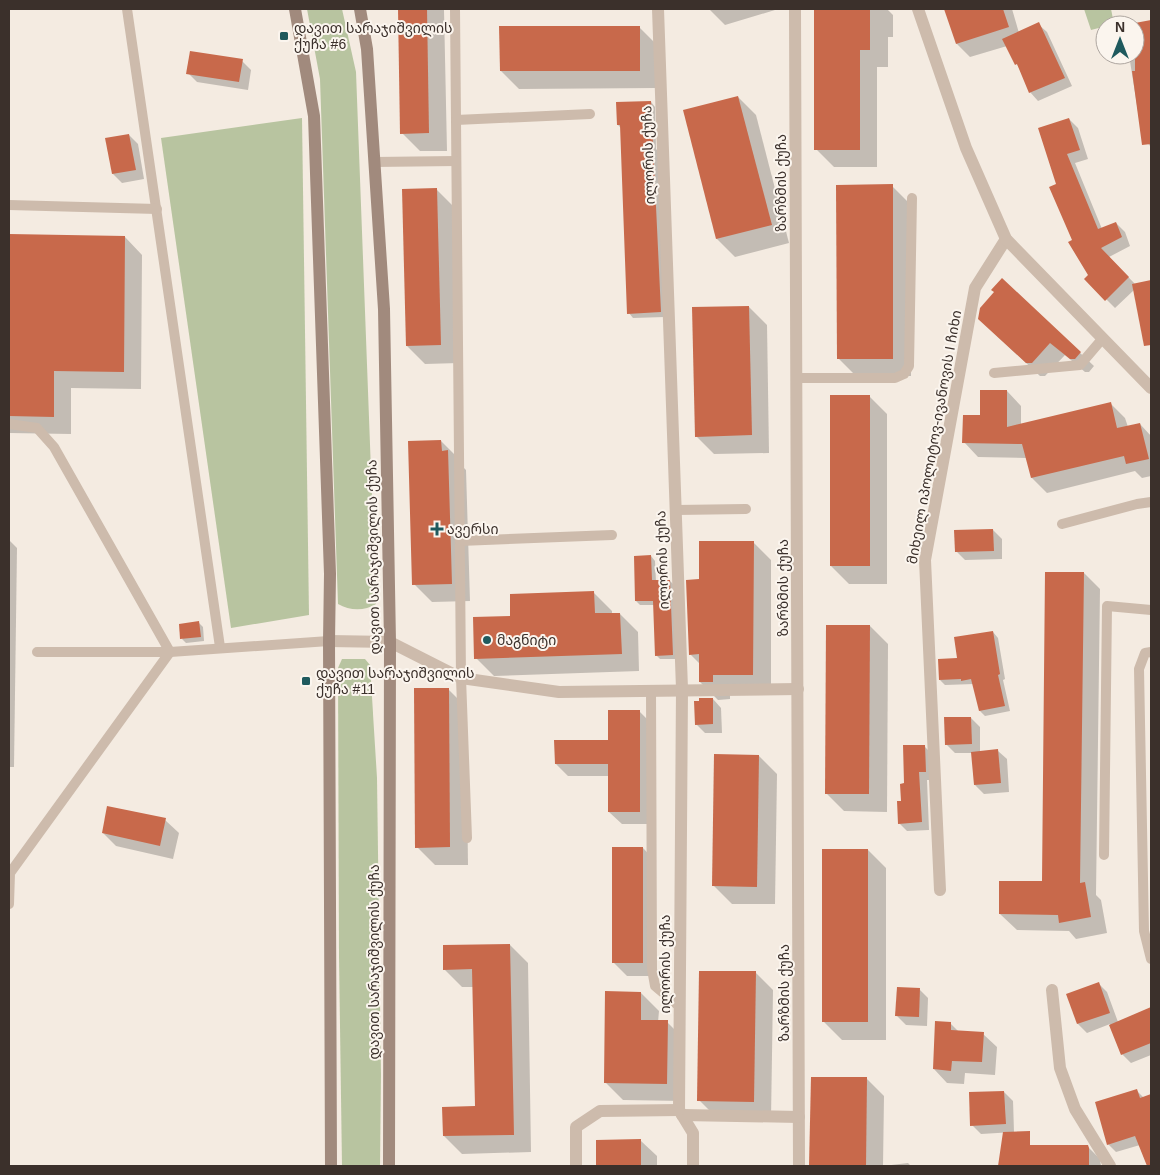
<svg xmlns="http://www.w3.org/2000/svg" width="1160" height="1175" font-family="Arial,'Noto Sans Georgian',sans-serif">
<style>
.green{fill:#b8c4a0}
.shadow{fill:#0003}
.building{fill:#c8694b}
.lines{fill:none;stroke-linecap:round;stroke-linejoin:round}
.service{stroke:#cdbbac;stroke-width:10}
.minor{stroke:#cdbbac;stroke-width:12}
.tertiary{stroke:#cdbbac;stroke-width:12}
.secondary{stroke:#a18a7d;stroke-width:12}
.poi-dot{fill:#1f5a5e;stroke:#fbf5ee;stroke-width:2}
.labels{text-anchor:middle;stroke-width:4;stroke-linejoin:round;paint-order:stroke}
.poi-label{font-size:14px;fill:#3b302b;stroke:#fbf5ee;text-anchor:start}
.street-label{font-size:14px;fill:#3b302b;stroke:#fbf5ee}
</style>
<rect width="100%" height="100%" fill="#f4ebe1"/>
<g class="green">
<path d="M 307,9 L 342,9 L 356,72 L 376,604 C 365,611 350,611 338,604 L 320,79 Z"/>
<polygon points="1084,9 1111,9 1114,24 1091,30"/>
<polygon points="302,118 309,615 231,628 161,138"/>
<polygon points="342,659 365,659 370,665 377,778 381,1075 380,1166 342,1166 339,956 338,668"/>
</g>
<g class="shadow">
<polygon points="399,9 464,9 464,10 444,10 447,151 420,151 402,133"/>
<polygon points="709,9 775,9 775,10 725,25"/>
<polygon points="816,9 887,9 893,15 893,37 888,37 888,67 877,67 877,167 834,167 816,149"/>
<polygon points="946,9 1012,9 1019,33 1038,24 1047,32 1072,86 1038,101 1030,92 1019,68 1007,46 970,57 957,44"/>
<polygon points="1151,21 1151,147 1142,137 1129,55 1135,55 1135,25 1128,25"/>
<polygon points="639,27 657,45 657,88 519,89 501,71"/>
<polygon points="242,61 251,70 248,90 197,82 188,73"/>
<polygon points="738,97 756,115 789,243 735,257 717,239 685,111"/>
<polygon points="651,102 655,107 656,149 658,151 665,317 633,318 629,313 621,128 618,125"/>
<polygon points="1069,119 1078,128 1088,159 1075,163 1102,229 1116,223 1125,232 1130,246 1109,257 1135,284 1151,281 1151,326 1148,326 1134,290 1115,308 1086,279 1089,275 1073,241 1057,185"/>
<polygon points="129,135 138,144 144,179 122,183 113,174 107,139"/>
<polygon points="892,186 910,204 911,376 856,376 838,358"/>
<polygon points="436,189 454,207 459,363 425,364 407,346"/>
<polygon points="9,235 125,237 142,255 141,389 71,388 71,434 9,433"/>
<polygon points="1002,280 1094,366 1089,372 1085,372 1065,355 1045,376 1040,376 993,332 996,292"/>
<polygon points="749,307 767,325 769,453 714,454 696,436"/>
<polygon points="1007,391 1021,406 1021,425 1110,403 1125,418 1128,427 1140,424 1151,436 1151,476 1142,478 1135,471 1047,493 1032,478 1027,458 978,457 964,442 981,416"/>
<polygon points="869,396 887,414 887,584 849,584 831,566"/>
<polygon points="441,441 459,459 459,463 466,470 470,601 432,602 414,584"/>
<polygon points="993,530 1002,539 1002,559 965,560 956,551"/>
<polygon points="9,540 17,548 14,767 9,767"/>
<polygon points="753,542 771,560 771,693 730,693 730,699 718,700 700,682 700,664 690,654 700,580"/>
<polygon points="651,556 655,561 656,582 670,581 674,585 676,659 660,659 656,655 654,605 640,605 636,601"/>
<polygon points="1084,573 1100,589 1096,895 1101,900 1107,933 1076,939 1069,931 1017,930 1000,914 1043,882"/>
<polygon points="594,593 612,611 612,614 620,614 638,632 639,671 494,676 476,658 512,617"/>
<polygon points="199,623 203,627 204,641 186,643 182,639"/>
<polygon points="870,626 888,644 887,812 844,811 826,793"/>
<polygon points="993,632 998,638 1005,679 1003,680 1010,711 985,716 980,711 974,684 945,685 940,680"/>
<polygon points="448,689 466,707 468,865 435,865 417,847"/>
<polygon points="713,699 721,708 722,733 705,733 696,724 700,702"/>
<polygon points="639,711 652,724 652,824 622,824 609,812 609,776 568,776 556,764 609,741"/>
<polygon points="971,718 980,727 980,752 998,751 1007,759 1009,792 984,794 975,785 972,753 955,753 946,744"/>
<polygon points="925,747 933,755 934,780 927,780 929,830 907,831 899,823 905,784"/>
<polygon points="759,756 777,774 775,904 732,904 714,886"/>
<polygon points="165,820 179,833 173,859 116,846 103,833"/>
<polygon points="643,848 656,862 656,976 627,976 613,962"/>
<polygon points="868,850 886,868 886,1040 842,1040 824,1022"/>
<polygon points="510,945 528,963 531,1152 462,1154 444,1136 476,1107 474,987 462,987 444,969"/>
<polygon points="755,972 773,990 771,1119 717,1118 699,1100"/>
<polygon points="1099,984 1107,992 1118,1022 1148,1010 1151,1014 1151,1055 1131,1063 1122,1054 1110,1024 1087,1033 1078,1024 1068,994"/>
<polygon points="919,989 928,998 927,1026 906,1025 897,1016"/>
<polygon points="641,993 659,1011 658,1022 667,1022 685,1040 684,1101 623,1100 605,1082"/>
<polygon points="951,1024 959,1032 983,1034 997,1047 995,1075 965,1073 964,1084 947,1083 934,1069"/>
<polygon points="812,1078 867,1079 884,1096 883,1166 908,1163 911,1166 810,1166"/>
<polygon points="1136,1090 1144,1098 1151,1095 1151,1161 1143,1153 1140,1145 1116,1152 1108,1144"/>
<polygon points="1004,1092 1013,1101 1014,1132 981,1134 972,1125"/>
<polygon points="597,1141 641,1141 657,1156 657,1166 598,1166"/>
<polygon points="1029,1146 1087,1146 1100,1159 1101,1166 1021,1166"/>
</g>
<g class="building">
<polygon points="398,9 427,9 429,133 400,134"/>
<polygon points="814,9 870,9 870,50 860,50 860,150 814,150"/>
<polygon points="944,9 1003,9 1009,27 956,44"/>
<polygon points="1151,20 1151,144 1142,145 1132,71 1135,71 1135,23"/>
<polygon points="1039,22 1065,78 1029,93 1017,64 1015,65 1002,39"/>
<polygon points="499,26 640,26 640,71 500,71"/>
<polygon points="190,51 243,59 239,82 186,74"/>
<polygon points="738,96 772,225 716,239 683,110"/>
<polygon points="651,101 661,312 627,314 620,125 617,125 616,102"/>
<polygon points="1069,118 1080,150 1067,154 1098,229 1116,222 1122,237 1101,248 1129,277 1105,301 1084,279 1088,275 1068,242 1072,240 1049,187 1056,184 1038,128"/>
<polygon points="129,134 136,170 112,174 105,138"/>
<polygon points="893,184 893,359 837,359 836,185"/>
<polygon points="437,188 441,345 406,346 402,189"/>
<polygon points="9,234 125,236 124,372 54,371 54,417 9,416"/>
<polygon points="1002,278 1081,352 1075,359 1070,359 1050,343 1032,363 1026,363 978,319 980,308 994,292 991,290"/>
<polygon points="1151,280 1151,345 1144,346 1132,284"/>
<polygon points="749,306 752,435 695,437 692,307"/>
<polygon points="980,390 1007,390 1007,427 1111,402 1117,428 1140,423 1149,459 1126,464 1124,456 1031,478 1022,444 962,443 963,415 980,415"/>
<rect x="830" y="395" width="40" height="171"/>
<polygon points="441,440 442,451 448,450 452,584 412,585 408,441"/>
<polygon points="993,529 994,551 955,552 954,530"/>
<polygon points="699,541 754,541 753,675 713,675 713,682 699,682 699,654 689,655 686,580 699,579"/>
<polygon points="651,555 652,580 670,580 673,655 655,656 653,601 635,601 634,556"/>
<polygon points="1045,572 1084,572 1080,883 1085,882 1091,917 1059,923 1058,915 999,914 999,881 1042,881"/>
<polygon points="594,591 595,613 620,613 622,654 474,659 473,617 510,616 510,594"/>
<polygon points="199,621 201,637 180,639 179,624"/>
<polygon points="826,625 870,625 869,794 825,794"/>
<polygon points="993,631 1000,674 998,675 1005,706 979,711 971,679 961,681 961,679 939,680 938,659 957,658 954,637"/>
<polygon points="414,688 449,688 450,847 415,848"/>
<polygon points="699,698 713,698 713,724 695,725 694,701 699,701"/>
<polygon points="608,710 640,710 640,812 608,812 608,764 555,764 554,740 608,740"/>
<polygon points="944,717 971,717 972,744 945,745"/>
<polygon points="903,745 925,745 926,772 919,772 922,822 898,824 897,801 901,801 900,784 904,783"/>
<polygon points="998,749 1001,783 974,785 971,752"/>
<polygon points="714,754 759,755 757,887 712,886"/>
<polygon points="107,806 166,818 160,846 102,833"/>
<rect x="612" y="847" width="31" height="116"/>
<rect x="822" y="849" width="46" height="173"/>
<polygon points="510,944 514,1135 443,1136 442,1107 475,1106 472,969 443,970 443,945"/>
<polygon points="699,971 756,971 754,1102 697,1101"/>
<polygon points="1099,982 1110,1013 1077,1024 1066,994"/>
<polygon points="897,987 920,988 919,1017 895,1016"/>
<polygon points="605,991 641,992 641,1020 668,1020 667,1084 604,1083"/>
<polygon points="1151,1007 1151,1043 1121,1055 1109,1025"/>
<polygon points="935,1021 951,1022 951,1030 984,1032 982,1062 952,1061 951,1071 933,1069"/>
<polygon points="811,1077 867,1077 866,1166 809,1166"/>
<polygon points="1137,1089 1140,1098 1151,1094 1151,1166 1147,1166 1135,1136 1107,1145 1095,1102"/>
<polygon points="1004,1091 1006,1124 970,1126 969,1092"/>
<polygon points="1030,1131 1030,1145 1088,1145 1089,1148 1089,1166 998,1166 1003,1132"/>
<polygon points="641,1139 641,1166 596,1166 596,1140"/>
</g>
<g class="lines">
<g class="service">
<polyline points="127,9 220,647"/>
<polyline points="455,9 461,678 467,838"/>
<polyline points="456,120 590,114"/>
<polyline points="374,162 456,161"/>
<polyline points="9,205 157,209"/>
<polyline points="994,373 1080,365 1103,338"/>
<polyline points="797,378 895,378 904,374 909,366 912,198"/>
<polyline points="9,424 37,428 54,447 170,652 10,873 9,904"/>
<polyline points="676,510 746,509"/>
<polyline points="1062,524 1137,504 1151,502"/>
<polyline points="460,541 612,535"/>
<polyline points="37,652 170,652 329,641"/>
<polyline points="1151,652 1145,653 1139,669 1144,931 1151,959"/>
<polyline points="651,690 652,969 655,986 680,1007"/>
<polyline points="1104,855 1107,606 1151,610"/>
</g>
<g class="minor">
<polyline points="658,9 682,689 679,1110 693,1133 693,1166"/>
<polyline points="795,9 799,1166"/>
<polyline points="329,641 390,642 461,678 559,692 798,689"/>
<polyline points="940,890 925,560 975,288 1006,239"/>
<polyline points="1052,990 1060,1068 1075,1109 1110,1166"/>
<polyline points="682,1115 799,1117"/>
<polyline points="576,1166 576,1127 600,1111 679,1110"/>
</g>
<polyline class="tertiary" points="918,9 966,148 1006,239 1151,388"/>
<g class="secondary">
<polyline points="295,9 314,116 330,574 329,641 331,1166"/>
<polyline points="360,9 367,49 384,309 390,642 389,1166"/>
</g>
</g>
<g class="poi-dot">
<rect x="279" y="31" width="10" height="10" rx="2.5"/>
<path d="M434.5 521.5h5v5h5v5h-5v5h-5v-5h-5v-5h5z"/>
<circle cx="487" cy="640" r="5"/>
<rect x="301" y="676" width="10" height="10" rx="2.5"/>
</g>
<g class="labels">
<g class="poi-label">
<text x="294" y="33">დავით სარაჯიშვილის<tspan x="294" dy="16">ქუჩა #6</tspan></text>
<text x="447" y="534">ავერსი</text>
<text x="497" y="645">მაგნიტი</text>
<text x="316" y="678">დავით სარაჯიშვილის<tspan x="316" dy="16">ქუჩა #11</tspan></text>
</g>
<g class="street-label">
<text transform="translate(648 155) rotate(-92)" y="5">ილორის ქუჩა</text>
<text transform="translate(781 183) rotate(-90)" y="5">ზარზმის ქუჩა</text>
<text transform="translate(934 437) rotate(-80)" y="5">მიხეილ იპოლიტოვ-ივანოვის I ჩიხი</text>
<text transform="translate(373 557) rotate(-91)" y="5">დავით სარაჯიშვილის ქუჩა</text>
<text transform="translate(662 560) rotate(-92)" y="5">ილორის ქუჩა</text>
<text transform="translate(783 588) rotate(-90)" y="5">ზარზმის ქუჩა</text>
<text transform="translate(374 962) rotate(-90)" y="5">დავით სარაჯიშვილის ქუჩა</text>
<text transform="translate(665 964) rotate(-90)" y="5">ილორის ქუჩა</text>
<text transform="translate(784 993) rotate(-90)" y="5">ზარზმის ქუჩა</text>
</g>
</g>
<rect width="1160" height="1175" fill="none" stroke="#3b302b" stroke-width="20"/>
<g transform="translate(1120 40)"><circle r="24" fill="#fbf5ee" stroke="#aea6a0"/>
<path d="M0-4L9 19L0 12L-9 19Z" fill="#1f5a5e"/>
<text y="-8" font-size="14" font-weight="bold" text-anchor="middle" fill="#3b302b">N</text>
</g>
</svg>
